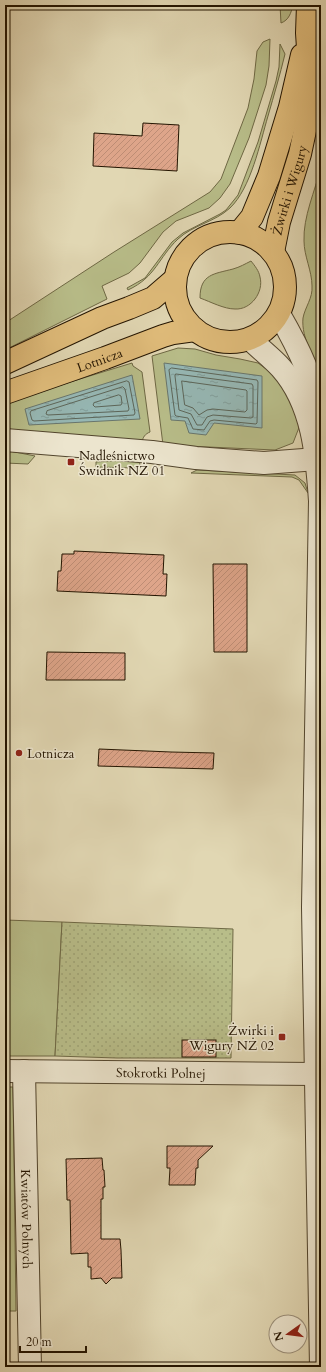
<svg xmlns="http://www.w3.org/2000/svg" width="326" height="1372" font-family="Cardo,serif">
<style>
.grass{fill:#b8bd89;stroke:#6e6844}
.garden{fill:url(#garden-dots);stroke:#6e6844}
.water{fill:url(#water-ripples);stroke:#68766d}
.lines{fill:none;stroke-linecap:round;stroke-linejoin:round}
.shore{stroke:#5c665a;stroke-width:1}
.building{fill:url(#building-hatch);stroke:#231400}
.minor-casing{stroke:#52452d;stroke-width:24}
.major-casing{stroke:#231400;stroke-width:24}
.minor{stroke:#ece5ce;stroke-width:22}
.major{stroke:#e0bc7a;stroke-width:22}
.poi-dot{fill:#8f2418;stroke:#ece5ce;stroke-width:1.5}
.labels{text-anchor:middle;stroke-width:3;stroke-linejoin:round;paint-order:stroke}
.street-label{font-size:13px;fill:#231400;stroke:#ece5ce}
.poi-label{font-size:13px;fill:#231400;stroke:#ece5ce;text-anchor:start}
</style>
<defs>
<pattern id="garden-dots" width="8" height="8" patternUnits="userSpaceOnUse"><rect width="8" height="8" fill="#b8bd89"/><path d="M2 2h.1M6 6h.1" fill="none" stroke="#9ea274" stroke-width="1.8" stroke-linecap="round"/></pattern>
<pattern id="water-ripples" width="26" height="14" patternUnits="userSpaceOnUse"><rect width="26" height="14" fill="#96b8b5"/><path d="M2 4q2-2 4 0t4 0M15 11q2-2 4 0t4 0" fill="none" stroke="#819d9a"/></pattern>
<pattern id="building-hatch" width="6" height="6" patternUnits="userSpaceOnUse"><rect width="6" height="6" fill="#dea58a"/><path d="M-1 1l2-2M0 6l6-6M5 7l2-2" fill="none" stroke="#be8d75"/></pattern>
</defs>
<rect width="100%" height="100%" fill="#e1d7b3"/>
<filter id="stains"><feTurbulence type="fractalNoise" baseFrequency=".005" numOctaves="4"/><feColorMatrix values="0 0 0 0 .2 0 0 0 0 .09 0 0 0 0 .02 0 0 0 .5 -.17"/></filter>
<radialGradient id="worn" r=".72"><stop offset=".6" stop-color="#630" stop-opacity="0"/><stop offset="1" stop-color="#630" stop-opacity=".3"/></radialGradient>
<g class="grass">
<path d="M 280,5 L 293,5 C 291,13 289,20 281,23 Z"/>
<polygon points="270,39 269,66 266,85 249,138 230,184 220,198 209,208 176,221 163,232 140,263 129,273 102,286 107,299 5,350 5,323 114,252 210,192 221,179 248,108 254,79 257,51 263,42"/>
<path d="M 280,44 L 285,54 C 280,75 274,95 268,116 C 260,143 251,188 230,208 C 215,222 193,225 178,239 C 158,258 156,277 128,290 L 127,288 L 145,278 L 172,242 L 183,233 L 220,214 L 226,210 L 238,195 L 258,142 L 276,81 L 279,67 Z"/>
<path d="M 321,167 L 321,376 C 315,357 301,339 303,318 C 305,307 313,298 312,286 C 312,271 304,256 304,241 C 303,217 315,191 321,167 Z"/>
<path d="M 251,261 C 255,266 259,271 260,277 C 264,292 251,310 235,309 C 224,309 211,302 200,298 C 200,274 214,274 233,269 C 240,267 245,264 251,261 Z"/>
<polygon points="178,348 195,349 216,355 240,359 258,363 273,374 287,391 300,425 293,443 275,450 163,445 152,356"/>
<path d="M 132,363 L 133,366 L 142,372 L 150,432 C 145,434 143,437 142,442 L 5,431 L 5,402 Z"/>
<polygon points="5,450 35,456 28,464 5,463"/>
<polygon points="139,459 140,465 136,468 96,467 96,462"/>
<polygon points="197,470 295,475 305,483 308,493 299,480 292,477 191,473"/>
<polygon points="5,920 62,922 55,1056 5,1056"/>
<polygon points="5,1087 13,1087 16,1311 5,1311"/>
</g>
<polygon class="garden" points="62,922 233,929 231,1058 117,1058 55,1056"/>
<g class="water">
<polygon points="164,363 262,376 262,428 214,423 206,435 189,433 185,421 171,420"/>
<polygon points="132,375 140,419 29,425 25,409"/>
</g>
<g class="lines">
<g class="shore">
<polygon points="172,368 257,380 258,382 257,423 256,424 214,420 210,421 204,430 193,429 188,418 176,416 175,415 169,370"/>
<polygon points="176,374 252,384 253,386 253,417 251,418 213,415 207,417 202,425 197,425 191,414 179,410 175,376"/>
<polygon points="127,381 129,382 135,413 134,415 34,421 32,420 30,413 31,411"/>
<polygon points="182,381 246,390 247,391 247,410 245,412 213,409 207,410 199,415 193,408 185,405"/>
<polygon points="123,387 125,389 129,409 128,411 48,415 46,414 47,411"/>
<polygon points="119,395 121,396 122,403 121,405 95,407 93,405 94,403"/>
</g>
</g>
<g class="building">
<polygon points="143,123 179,125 177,171 93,166 94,133 142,136"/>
<polygon points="74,551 164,555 163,574 167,574 166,596 57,591 58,571 61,571 62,554 74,554"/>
<polygon points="213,564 247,564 247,652 214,652"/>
<polygon points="47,652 125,653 125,680 46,680"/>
<polygon points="99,749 171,752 214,753 213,769 98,766"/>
<rect x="182" y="1040" width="34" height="17"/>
<polygon points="167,1146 213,1146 198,1160 198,1168 196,1168 195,1185 169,1185 170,1168 167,1168"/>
<polygon points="102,1158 103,1170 104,1170 105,1187 103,1187 103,1199 101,1199 101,1239 120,1239 121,1250 122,1278 112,1278 106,1284 101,1278 91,1279 91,1267 88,1267 88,1253 71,1254 70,1200 67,1200 66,1159"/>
</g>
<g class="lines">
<defs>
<g id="minor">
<path d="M 279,314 C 298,347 317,383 318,422"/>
<path d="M 250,339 C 260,349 272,358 281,368 C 313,404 317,456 320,501 L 313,907 L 321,1367"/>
<polyline points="5,440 152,452 196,458 264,463 317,459"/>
<path id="s1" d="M 5,1071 L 316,1074"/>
<path id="s2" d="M 24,1071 L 30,1367"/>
</g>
<g id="major">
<circle cx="230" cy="287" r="55"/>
<polyline points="239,233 252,217 269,176 290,107 302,55"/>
<path id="s3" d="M 273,252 L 279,222 L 300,154 L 308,116 L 310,78 L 307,33 L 308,5"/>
<polyline points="5,363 102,318 129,308 153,298 175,279"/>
<path id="s4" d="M 5,393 L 105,358 L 163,336 L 173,333 L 195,330"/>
</g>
</defs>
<use href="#minor" class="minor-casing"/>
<use href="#major" class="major-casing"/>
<use href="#minor" class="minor"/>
<use href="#major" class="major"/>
</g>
<g class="poi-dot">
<rect x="67" y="458" width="8" height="8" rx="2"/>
<circle cx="19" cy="753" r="4"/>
<rect x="278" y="1033" width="8" height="8" rx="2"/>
</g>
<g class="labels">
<g class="street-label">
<text dy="5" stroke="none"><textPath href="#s3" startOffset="64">Żwirki i Wigury</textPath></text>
<text dy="5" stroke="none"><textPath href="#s4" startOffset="100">Lotnicza</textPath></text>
<text dy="5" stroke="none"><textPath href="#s1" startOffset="156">Stokrotki Polnej</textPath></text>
<text dy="5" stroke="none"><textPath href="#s2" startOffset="148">Kwiatów Polnych</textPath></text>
</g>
<g class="poi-label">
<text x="79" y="460">Nadleśnictwo<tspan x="79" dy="15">Świdnik NŻ 01</tspan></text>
<text x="27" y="758">Lotnicza</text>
<text x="274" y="1035" text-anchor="end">Żwirki i<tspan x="274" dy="15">Wigury NŻ 02</tspan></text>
</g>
</g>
<rect width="326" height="1372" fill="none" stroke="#e1d7b3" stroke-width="20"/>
<rect x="6" y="6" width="314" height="1360" fill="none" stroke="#231400" stroke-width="2"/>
<rect x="10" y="10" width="306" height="1352" fill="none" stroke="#231400"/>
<g transform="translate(288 1334) rotate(256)"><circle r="19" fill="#ece5ce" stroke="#9c917c"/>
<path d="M0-3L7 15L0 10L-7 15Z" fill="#8f2418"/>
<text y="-6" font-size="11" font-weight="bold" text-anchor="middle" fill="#231400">N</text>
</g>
<path d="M20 1346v6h66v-6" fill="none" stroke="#231400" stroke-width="2"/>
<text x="26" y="1346" font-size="12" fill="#231400" stroke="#ece5ce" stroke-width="3" paint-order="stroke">20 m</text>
<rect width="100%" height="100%" filter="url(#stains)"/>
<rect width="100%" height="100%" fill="url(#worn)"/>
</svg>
